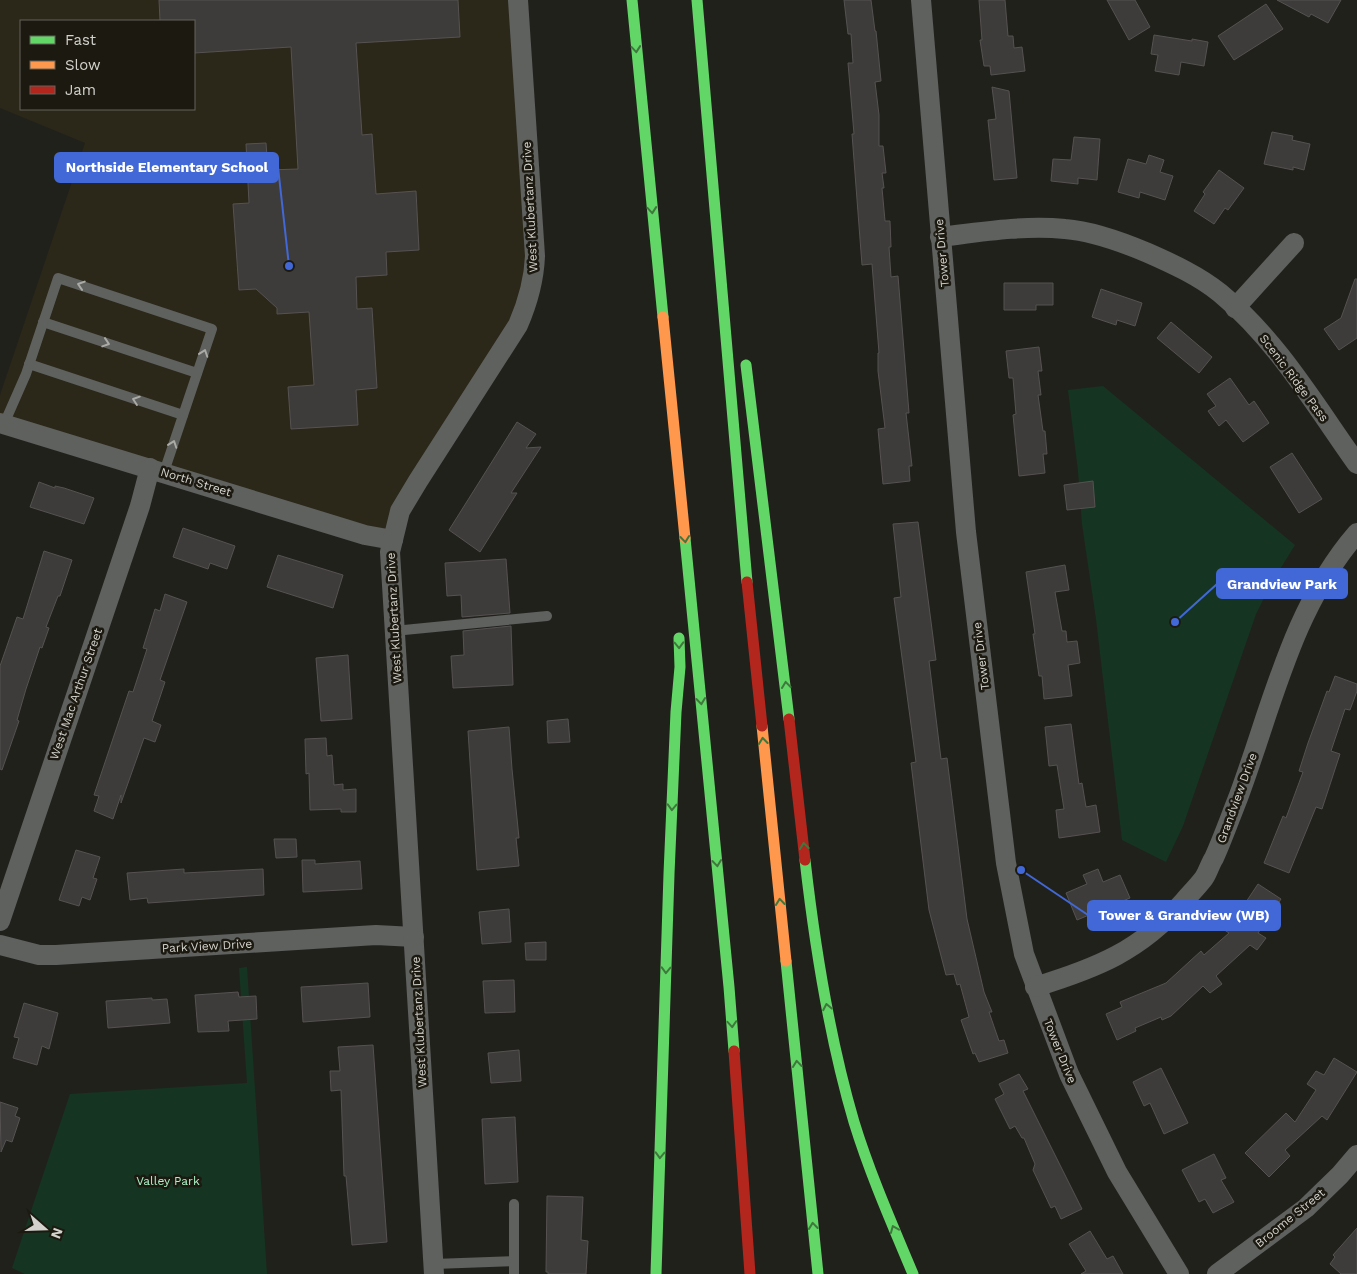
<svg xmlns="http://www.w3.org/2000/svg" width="1357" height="1274" font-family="'Work Sans',sans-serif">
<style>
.built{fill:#2b2719;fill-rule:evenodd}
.green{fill:#153522}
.building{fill:#3e3c3b;stroke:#555251}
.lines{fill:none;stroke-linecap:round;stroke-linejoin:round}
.lane{stroke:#5f615f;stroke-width:10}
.street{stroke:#5f615f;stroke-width:20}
.fast{stroke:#63d668;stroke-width:11}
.slow{stroke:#ff974d;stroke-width:11}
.jam{stroke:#b3261e;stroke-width:11}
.oneway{stroke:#3f783c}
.oneway2{stroke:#aaaaa6}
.labels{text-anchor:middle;stroke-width:5;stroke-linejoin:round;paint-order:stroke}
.street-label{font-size:12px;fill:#d3d2cc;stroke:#1b1910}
.park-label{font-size:12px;fill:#acf2c6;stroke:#1b1910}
.leader{fill:none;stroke:#4168d6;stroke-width:2}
.callout-dot{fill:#4168d6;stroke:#1b1910;stroke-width:2}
.callout{fill:#4168d6;stroke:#4168d6;stroke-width:2}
.callout-label{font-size:14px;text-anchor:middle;font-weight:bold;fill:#fff}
</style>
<rect width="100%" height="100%" fill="#21211c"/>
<path class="built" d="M 0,0 L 518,0 L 534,276 L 393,540 L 0,422 L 0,395 L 85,143 L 0,108 ZM 21,21 L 194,21 L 194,109 L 21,109 Z"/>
<g class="green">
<polygon points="1103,386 1295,545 1272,582 1256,614 1183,826 1166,862 1122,840 1096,619 1082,524 1078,471 1068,390"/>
<polygon points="247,967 267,1274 25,1274 12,1268 70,1094 247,1083 239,968"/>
</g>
<g class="building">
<polygon points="159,0 458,0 460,37 356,43 362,135 372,134 376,194 416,191 419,250 386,252 387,275 356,277 357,309 372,308 377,388 356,390 358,425 291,429 288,387 314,385 309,312 277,314 277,308 256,289 239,290 233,204 249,203 246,144 266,143 268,170 298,169 291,47 194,53 194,21 160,21"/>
<polygon points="844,0 871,0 875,31 876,31 881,81 875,82 879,115 879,146 883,146 886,173 882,173 884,188 882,188 885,221 890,221 891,247 889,247 891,277 898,276 909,413 906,413 912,466 909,466 910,481 883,484 878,429 885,428 878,371 878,353 879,353 872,264 862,265 852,134 854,134 848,63 853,63 851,34 848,34"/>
<polygon points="979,0 1005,0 1008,36 1013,36 1014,48 1022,47 1025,71 991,75 990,66 984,66 980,40 982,40"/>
<polygon points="1107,0 1135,0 1150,27 1129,40"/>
<polygon points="1277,0 1341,0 1328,23 1311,14 1309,17"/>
<polygon points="1266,4 1283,29 1234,60 1218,36"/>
<polygon points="1154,35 1192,41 1192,39 1208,42 1204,66 1181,62 1179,75 1155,71 1158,55 1151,54"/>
<polygon points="992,87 1009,91 1017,178 994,180 988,120 996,119"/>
<polygon points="1272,132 1293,136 1292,140 1310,144 1304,170 1293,167 1293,170 1264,164"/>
<polygon points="1074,137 1100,139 1097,180 1078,178 1078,184 1051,181 1053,159 1071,160"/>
<polygon points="1149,155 1164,160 1160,172 1173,176 1165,200 1140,192 1139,198 1118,192 1128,159 1146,164"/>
<polygon points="1219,170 1244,188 1228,210 1225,208 1214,224 1194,211 1205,194 1203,192"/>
<polygon points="1355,279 1357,279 1357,338 1339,350 1324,329 1341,318"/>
<polygon points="1004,283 1053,283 1053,305 1036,305 1036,310 1004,310"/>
<polygon points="1101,289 1142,303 1135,326 1117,320 1116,325 1092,317"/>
<polygon points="1171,322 1212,357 1199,373 1157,338"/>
<polygon points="1039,347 1042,371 1038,371 1041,395 1038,395 1043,431 1045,431 1047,454 1043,454 1045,473 1019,476 1013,415 1016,414 1013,378 1009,378 1006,351"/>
<polygon points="1230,378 1249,405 1254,401 1269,423 1243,442 1226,420 1219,426 1208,411 1216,406 1207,394"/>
<polygon points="517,422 536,434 526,448 541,447 511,493 517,493 480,552 449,530"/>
<polygon points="1292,453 1322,499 1299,513 1270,467"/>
<polygon points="1093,481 1095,507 1067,510 1064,485"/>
<polygon points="39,482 55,488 55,486 64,488 94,498 84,524 30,507"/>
<polygon points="918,522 936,660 929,661 941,759 947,758 967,919 984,992 992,1012 989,1012 999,1041 1004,1040 1008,1053 979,1062 975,1053 973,1054 961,1020 969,1017 960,984 957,985 954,974 946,975 929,910 911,763 916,762 894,598 901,597 893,524"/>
<polygon points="183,528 235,546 227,569 210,563 208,569 173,557"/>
<polygon points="44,551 72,560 60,596 58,596 46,627 49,628 42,648 40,647 26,689 17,720 19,721 2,770 0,769 0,666 17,617 23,619"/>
<polygon points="278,555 343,575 333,608 267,587"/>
<polygon points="506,559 510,613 462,617 461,595 447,596 445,563"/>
<polygon points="1065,565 1069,590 1055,592 1062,631 1066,631 1067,642 1077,641 1080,663 1068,665 1072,696 1044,699 1042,676 1039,676 1033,634 1035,634 1026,572"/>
<polygon points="165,594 187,602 160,680 165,682 152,721 161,725 155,742 144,738 121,803 121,795 113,819 94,811 99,796 94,795 129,691 133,692 147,649 143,648 155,609 160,611"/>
<polygon points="511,626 513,685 453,688 451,656 464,655 463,631"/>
<polygon points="348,655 352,719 321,721 316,658"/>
<polygon points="1335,676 1357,684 1357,691 1350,710 1345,709 1331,751 1340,754 1322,809 1316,807 1289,873 1264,863 1283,816 1286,818 1303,772 1299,771 1308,743 1327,691 1329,692"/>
<polygon points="568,719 570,742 548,743 547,721"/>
<polygon points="1071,724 1079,784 1082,783 1086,807 1096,805 1100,832 1059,838 1056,810 1064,809 1057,765 1049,766 1045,727"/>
<polygon points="509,727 512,769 519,838 516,838 519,866 477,870 468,731"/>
<polygon points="326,738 327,756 332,755 334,785 343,784 343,790 356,789 356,812 341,812 341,809 310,810 309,773 306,774 305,739"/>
<polygon points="274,839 296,839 297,857 276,858"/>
<polygon points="76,850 100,857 93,878 97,879 90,900 82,897 79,906 59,900"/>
<polygon points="302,860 315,860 315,864 360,861 362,889 303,892"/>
<polygon points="184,869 184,873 263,869 264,895 148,903 147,898 130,900 127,873"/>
<polygon points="1098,869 1103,882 1120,875 1130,898 1077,920 1066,893 1087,884 1083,875"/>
<polygon points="1258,884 1281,899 1258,933 1266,938 1257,950 1250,945 1216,976 1222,984 1210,993 1203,986 1171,1016 1162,1020 1161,1017 1135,1028 1136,1031 1117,1040 1106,1014 1122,1007 1120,1002 1166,983 1201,951 1204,955 1229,933 1223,929 1225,926 1218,922 1223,914 1231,918 1237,908 1240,911"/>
<polygon points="509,909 511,942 482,944 479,912"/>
<polygon points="546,942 546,960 526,960 525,943"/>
<polygon points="514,980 515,1012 485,1013 483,981"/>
<polygon points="368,983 370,1017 303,1022 301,987"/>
<polygon points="238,992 239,997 256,996 257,1019 228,1021 229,1031 198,1032 195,995"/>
<polygon points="152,998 152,1000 167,999 170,1023 108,1028 106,1001"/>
<polygon points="24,1003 58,1013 49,1049 42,1046 37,1065 13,1058 19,1038 14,1037"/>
<polygon points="373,1045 387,1242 352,1245 346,1176 344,1176 341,1090 331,1091 330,1071 340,1071 338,1047"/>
<polygon points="519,1050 521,1081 491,1083 488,1053"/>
<polygon points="1334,1058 1357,1072 1327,1120 1322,1116 1285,1150 1290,1156 1269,1177 1245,1153 1286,1113 1295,1122 1316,1090 1307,1084 1316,1071 1324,1075"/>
<polygon points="1161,1068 1188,1123 1164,1134 1150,1103 1144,1106 1133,1082"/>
<polygon points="1019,1074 1028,1089 1023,1091 1082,1209 1061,1219 1055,1206 1051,1208 1033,1170 1035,1164 1024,1138 1022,1138 1015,1126 1010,1129 995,1099 1004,1094 999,1084"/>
<polygon points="0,1102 18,1108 15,1116 20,1118 12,1142 6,1140 1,1152"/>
<polygon points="515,1117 518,1182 485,1184 482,1119"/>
<polygon points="1214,1154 1226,1178 1221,1180 1234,1202 1213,1213 1205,1199 1199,1202 1182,1170"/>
<polygon points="547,1196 583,1197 581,1240 588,1241 586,1274 548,1274 548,1272 546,1272"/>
<polygon points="1357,1228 1357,1274 1341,1274 1330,1264 1335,1257 1333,1255"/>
<polygon points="1090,1231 1107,1259 1113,1256 1123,1274 1081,1274 1086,1271 1069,1244"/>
</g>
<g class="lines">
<g class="lane">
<polyline points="43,322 197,373"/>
<polyline points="29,364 183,415"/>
<polyline points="4,424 26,374 58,278 212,329 164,472"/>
<polyline points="394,631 547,616"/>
<polyline points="434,1264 514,1261"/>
<polyline points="514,1274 514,1204"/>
</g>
<g class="street">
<polyline points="921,0 966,532 1006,863 1024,954 1069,1074 1117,1172 1179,1274"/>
<path d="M 940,237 C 981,232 1023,225 1065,229 C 1093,231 1122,242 1148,253 C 1173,264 1199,276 1220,293 C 1277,340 1315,405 1357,464"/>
<polyline points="1235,308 1294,243"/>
<polyline points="0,423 365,535 393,540"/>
<polyline points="0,921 140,506 150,468"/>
<polyline points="0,945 39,955 56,955 376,935 414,937"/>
<path d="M 1035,987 C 1097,968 1140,951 1184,901 C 1190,894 1198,886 1204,878 C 1208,872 1210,864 1214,858 C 1223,838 1230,818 1238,798 C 1272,707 1292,608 1357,533"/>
<path d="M 434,1274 L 390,552 L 400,511 L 418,481 L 518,325 C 528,302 534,281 535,256 L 518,0"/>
<polyline points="1217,1274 1306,1208 1340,1175 1357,1155"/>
</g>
<g class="fast">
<polyline points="632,0 663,317"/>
<polyline points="697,0 747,582"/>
<polyline points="746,365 789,719"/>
<polyline points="685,538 729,987 734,1051"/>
<path d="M 805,860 C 815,948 829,1037 854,1122 C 870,1174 892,1224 913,1274"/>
<polyline points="786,961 818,1274"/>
<polyline points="656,1274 669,874 676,712 680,667 679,638"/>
</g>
<g class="slow">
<polyline points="663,317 685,538"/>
<polyline points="762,726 786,961"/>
</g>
<g class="jam">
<polyline points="747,582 762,726"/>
<polyline points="789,719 805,860"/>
<polyline points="734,1051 750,1274"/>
</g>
</g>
<defs><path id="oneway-chevron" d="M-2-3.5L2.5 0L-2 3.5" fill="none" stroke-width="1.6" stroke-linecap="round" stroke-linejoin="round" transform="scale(1.25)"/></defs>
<g class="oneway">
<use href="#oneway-chevron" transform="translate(636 49) rotate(85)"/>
<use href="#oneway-chevron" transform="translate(652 210) rotate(85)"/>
<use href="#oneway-chevron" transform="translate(685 539) rotate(84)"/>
<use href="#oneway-chevron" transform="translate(679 645) rotate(88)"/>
<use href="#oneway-chevron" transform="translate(786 685) rotate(-97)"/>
<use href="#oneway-chevron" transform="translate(701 701) rotate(84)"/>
<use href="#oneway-chevron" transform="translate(763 741) rotate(-96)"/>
<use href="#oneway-chevron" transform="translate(672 807) rotate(92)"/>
<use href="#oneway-chevron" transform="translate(804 846) rotate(-97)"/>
<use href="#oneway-chevron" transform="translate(717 863) rotate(84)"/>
<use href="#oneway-chevron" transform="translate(780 902) rotate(-96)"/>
<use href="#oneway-chevron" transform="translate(666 970) rotate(92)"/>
<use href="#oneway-chevron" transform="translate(827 1007) rotate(-101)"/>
<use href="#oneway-chevron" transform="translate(732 1024) rotate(86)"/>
<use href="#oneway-chevron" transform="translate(797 1064) rotate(-96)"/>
<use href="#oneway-chevron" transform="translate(660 1155) rotate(92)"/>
<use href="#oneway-chevron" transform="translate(813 1226) rotate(-96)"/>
<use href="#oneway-chevron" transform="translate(894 1229) rotate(-112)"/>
</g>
<g class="oneway2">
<use href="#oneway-chevron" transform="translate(81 285) rotate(-162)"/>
<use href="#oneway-chevron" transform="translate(106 343) rotate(18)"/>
<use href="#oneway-chevron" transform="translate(204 353) rotate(-71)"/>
<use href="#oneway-chevron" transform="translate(136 400) rotate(-161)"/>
<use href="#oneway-chevron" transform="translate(173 444) rotate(-71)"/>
</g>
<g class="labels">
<g class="street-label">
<text transform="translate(530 207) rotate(-93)" y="4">West Klubertanz Drive</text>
<text transform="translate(942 253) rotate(-95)" y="4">Tower Drive</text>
<text transform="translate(1294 378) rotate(53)" y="4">Scenic Ridge Pass</text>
<text transform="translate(196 482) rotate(17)" y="4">North Street</text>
<text transform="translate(394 618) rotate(-93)" y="4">West Klubertanz Drive</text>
<text transform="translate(981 656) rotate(-97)" y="4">Tower Drive</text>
<text transform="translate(76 694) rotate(-71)" y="4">West Mac Arthur Street</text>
<text transform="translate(1237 798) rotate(-70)" y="4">Grandview Drive</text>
<text transform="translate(207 946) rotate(-3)" y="4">Park View Drive</text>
<text transform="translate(419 1022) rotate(-93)" y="4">West Klubertanz Drive</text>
<text transform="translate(1060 1051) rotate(68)" y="4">Tower Drive</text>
<text transform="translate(1290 1218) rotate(-39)" y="4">Broome Street</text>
</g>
<g class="park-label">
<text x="168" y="1185">Valley Park</text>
</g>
</g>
<path class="leader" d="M289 266L278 167M1175 622L1217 584M1021 870L1088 915"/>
<g class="callout-dot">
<circle cx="289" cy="266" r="5"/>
<circle cx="1175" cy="622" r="5"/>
<circle cx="1021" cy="870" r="5"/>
</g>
<g class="callout">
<rect x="55" y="153" width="223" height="29" rx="5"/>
<rect x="1217" y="569" width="130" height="29" rx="5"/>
<rect x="1088" y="901" width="192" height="29" rx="5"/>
</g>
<g class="callout-label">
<text x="167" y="172">Northside Elementary School</text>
<text x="1282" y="589">Grandview Park</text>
<text x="1184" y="920">Tower &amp; Grandview (WB)</text>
</g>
<rect x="20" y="20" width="175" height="90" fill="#1b1910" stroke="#65635b"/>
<rect x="30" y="36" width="25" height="8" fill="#63d668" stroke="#65635b"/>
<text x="65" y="45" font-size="15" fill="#d3d2cc">Fast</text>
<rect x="30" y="61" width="25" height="8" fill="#ff974d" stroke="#65635b"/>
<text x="65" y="70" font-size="15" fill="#d3d2cc">Slow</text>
<rect x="30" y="86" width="25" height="8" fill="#b3261e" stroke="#65635b"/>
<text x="65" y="95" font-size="15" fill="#d3d2cc">Jam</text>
<g transform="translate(45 1229) rotate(110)" stroke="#1b1910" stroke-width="4" paint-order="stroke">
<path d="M0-4L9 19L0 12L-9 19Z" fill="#d3d2cc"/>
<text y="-8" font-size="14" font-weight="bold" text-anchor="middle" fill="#d3d2cc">N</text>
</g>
</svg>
